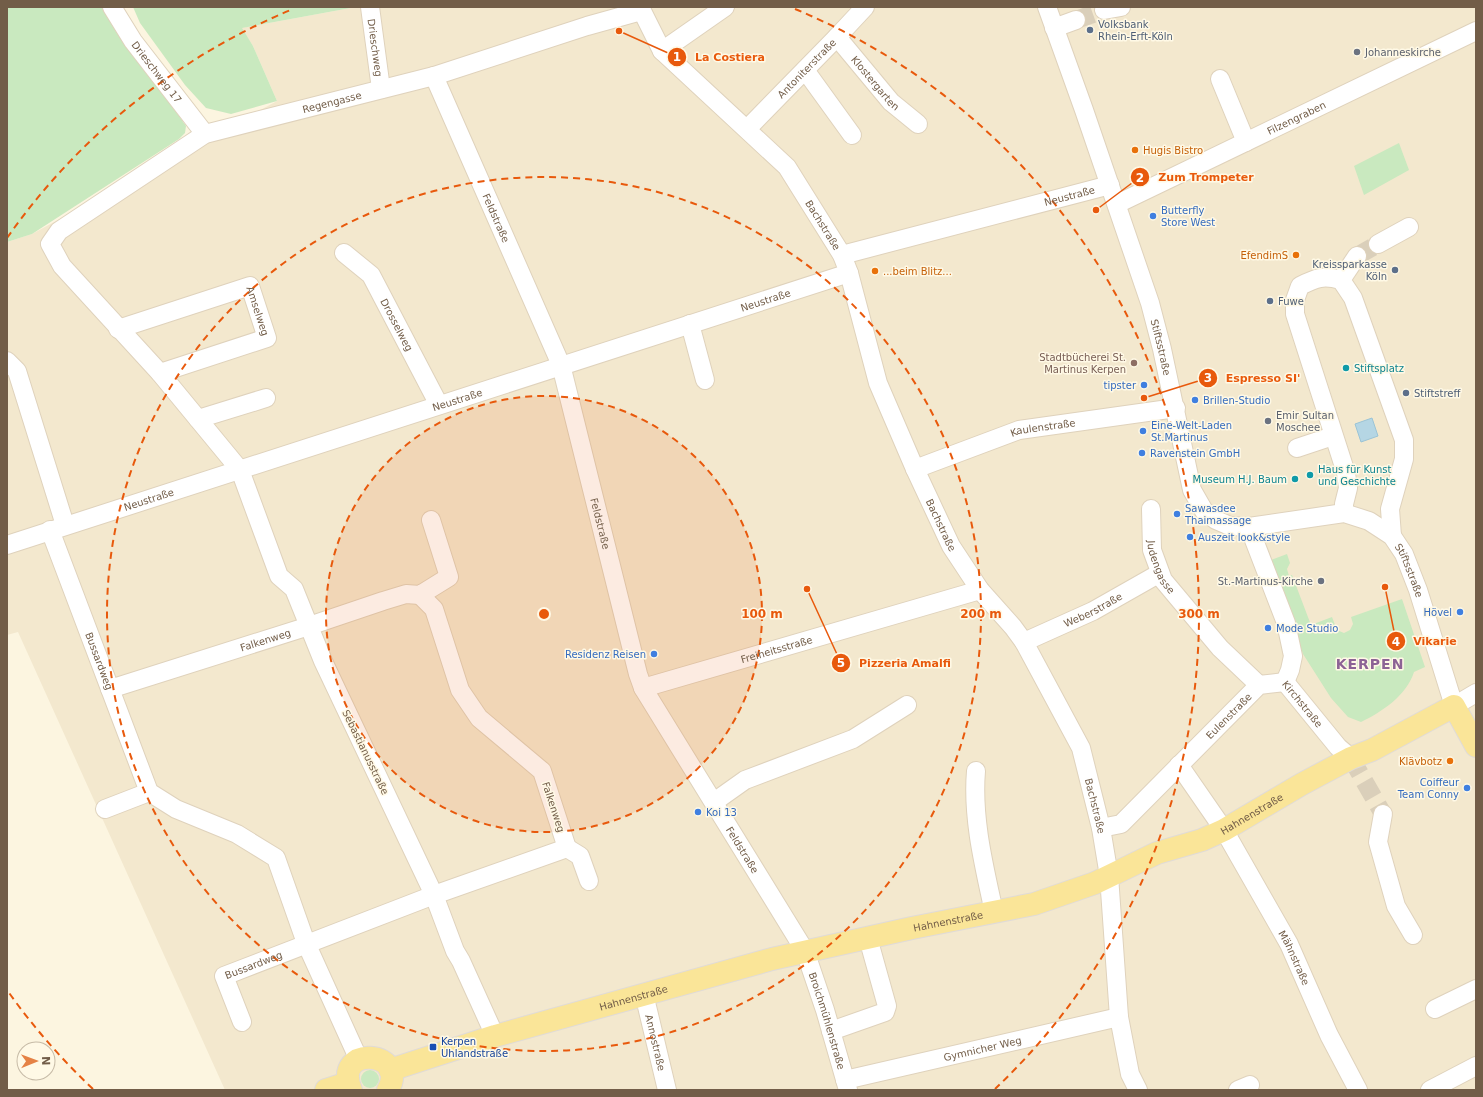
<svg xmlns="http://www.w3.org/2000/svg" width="1483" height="1097" font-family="'DejaVu Sans',sans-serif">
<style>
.residential{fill:#f3e8ce}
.green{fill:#c9e9bf}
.water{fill:#b5d6e4;stroke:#9bc4d6}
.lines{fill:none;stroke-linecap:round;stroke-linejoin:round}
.minor-tunnel{stroke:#dacfba;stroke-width:18;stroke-dasharray:18 9;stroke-linecap:butt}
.minor-casing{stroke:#dfd2bc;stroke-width:20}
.major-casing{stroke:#e0dbd7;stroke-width:24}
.minor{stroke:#fff;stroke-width:18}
.major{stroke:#fae598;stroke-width:22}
.ring{fill:none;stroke:#e8590c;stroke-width:2;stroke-dasharray:7 5}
.service-dot{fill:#5c6f8a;stroke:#fff9e6;stroke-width:1.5}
.worship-dot{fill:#6b7280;stroke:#fff9e6;stroke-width:1.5}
.food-dot{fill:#e8710a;stroke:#fff9e6;stroke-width:1.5}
.shop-dot{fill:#3f7fe0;stroke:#fff9e6;stroke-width:1.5}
.education-dot{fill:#8d6e63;stroke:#fff9e6;stroke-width:1.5}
.culture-dot{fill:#0f9aa8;stroke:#fff9e6;stroke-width:1.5}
.transit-dot{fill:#1a4fb4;stroke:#fff9e6;stroke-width:1.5}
.labels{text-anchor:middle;stroke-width:3;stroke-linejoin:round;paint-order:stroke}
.service-label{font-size:10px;fill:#4e5e75;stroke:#fff9e6;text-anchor:start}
.street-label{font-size:10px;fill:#725d48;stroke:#fff9e6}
.worship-label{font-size:10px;fill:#5b616d;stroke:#fff9e6;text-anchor:start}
.food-label{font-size:10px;fill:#c56008;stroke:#fff9e6;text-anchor:start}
.shop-label{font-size:10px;fill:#366cbe;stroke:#fff9e6;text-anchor:start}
.education-label{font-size:10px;fill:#785e54;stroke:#fff9e6;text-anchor:end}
.culture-label{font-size:10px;fill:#0d838f;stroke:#fff9e6;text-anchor:start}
.transit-label{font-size:10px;fill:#164399;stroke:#fff9e6;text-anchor:start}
.district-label{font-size:14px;font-weight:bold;letter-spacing:1px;fill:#8c6395;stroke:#fff9e6}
.centre{fill:#e8590c;stroke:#fff9e6;stroke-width:2}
.ring-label{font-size:12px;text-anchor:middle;font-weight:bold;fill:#e8590c;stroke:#fff9e6;stroke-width:3;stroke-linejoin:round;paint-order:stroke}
.leader{fill:none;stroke:#e8590c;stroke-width:1.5}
.callout-dot{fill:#e8590c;stroke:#fff9e6;stroke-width:1.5}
.mark-label{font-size:12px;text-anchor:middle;font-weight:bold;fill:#fff}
.callout-label{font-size:11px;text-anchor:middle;font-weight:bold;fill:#e8590c;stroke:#fff9e6;stroke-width:3;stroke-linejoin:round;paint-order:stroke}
</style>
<rect width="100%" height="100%" fill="#fcf5e0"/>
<polygon class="residential" points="356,7 1476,7 1476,1090 225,1090 18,632 7,635 7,242 32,234 277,101 253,46 241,28"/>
<g class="green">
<polygon points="7,7 103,7 186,126 185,133 179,139 32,234 7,242"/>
<polygon points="133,7 356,7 242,28 253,46 277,101 231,114 206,108 185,85 140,23"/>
<polygon points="1399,143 1409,170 1364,195 1354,166"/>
<path d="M 1287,554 L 1290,563 L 1287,569 L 1289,576 L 1292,575 L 1311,625 L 1332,617 L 1337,630 L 1344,633 L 1350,630 L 1353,624 L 1351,617 L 1402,599 L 1425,667 L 1414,672 C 1407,695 1382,712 1361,722 L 1348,717 L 1331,698 L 1303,654 L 1271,560 Z"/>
<circle cx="370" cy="1079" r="9"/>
</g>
<polygon class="water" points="1372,418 1378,436 1361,442 1355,424"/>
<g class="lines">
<g class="minor-tunnel">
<polyline points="1076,20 1104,10"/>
<polyline points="1357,256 1378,244"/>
<polyline points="1351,758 1383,814"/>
</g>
<defs>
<g id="minor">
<path id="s1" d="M 112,7 L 133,41 L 205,134"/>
<path id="s2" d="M 370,7 L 381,89"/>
<path id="s3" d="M 640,7 L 662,51 L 787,167 L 842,255 L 849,273 L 878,383 L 915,469 L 951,546 L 980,590 L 1013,627 L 1024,642 L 1081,748 L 1101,828 L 1109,876 L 1119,1017 L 1130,1074 L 1138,1090"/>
<path id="s4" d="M 1047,7 L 1084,110 L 1150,303 L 1162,349 L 1192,490 L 1204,511 L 1216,520 L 1230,526 L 1249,527 L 1344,513 L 1369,521 L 1392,536 L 1404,554 L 1418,590 L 1454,706 L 1476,693"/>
<polyline points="1104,10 1121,7"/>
<polyline points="1054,28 1076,20"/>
<path id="s5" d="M 837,37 L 891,102 L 918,124"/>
<polyline points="662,51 725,7"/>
<polyline points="805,70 852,135"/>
<path id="s6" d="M 434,76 L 561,365 L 638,674 L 643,688 L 805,951 L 825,1010 L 848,1090"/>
<polyline points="1220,79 1246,142"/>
<path id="s7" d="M 747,129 L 837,37 L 865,7"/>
<path id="s8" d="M 1117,204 L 1476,31"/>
<polyline points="1378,244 1409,227"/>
<path id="s9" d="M 344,253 L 371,275 L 439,405"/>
<path id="s10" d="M 842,255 L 1110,185"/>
<polyline points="1341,280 1357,256"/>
<polyline points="690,324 705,380"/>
<path id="s11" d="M 118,329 L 250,286 L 267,338 L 160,373"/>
<polyline points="7,361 17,371 65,525"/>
<polyline points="198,419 266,398"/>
<polyline points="1297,448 1333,436"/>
<path id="s12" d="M 915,469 L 1019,430 L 1176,408"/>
<path id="s13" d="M 1151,509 L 1152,550 L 1163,580 L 1220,648 L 1259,685"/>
<path d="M 1344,513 L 1344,504 L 1348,488 L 1346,473 L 1295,314 L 1295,300 L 1300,286 C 1316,278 1323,275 1341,280 L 1353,298 L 1404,440 L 1404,459 L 1390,509 L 1392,536"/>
<polyline points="1249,527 1286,623 1293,656 1290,670 1285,682"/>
<path id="s14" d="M 50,530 L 149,792 L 176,809 L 237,834 L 276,858 L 306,943 L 359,1060"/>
<path id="s15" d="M 7,545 L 849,273"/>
<path id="s16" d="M 1024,642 L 1093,611 L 1160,573"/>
<path id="s17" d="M 1285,682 L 1338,747 L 1351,758"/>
<path id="s18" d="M 643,688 L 980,590"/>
<path id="s19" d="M 110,689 L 309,626 L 383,601 L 406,594 L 420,595 L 449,577 L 431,520"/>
<path id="s20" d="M 1179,765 L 1224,830 L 1289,944 L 1329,1035 L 1358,1090"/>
<path d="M 976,771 C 972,818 984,866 994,912"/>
<polyline points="714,802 745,780 853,739 907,705"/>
<polyline points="105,809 149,792"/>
<polyline points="1383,814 1378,842 1396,906 1413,935"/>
<path id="s21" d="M 1101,828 L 1121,824 L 1259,685 L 1285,682"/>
<polyline points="567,848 580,856 589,881"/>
<path id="s22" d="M 644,994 L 667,1090"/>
<polyline points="1435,1009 1476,989"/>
<path id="s23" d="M 242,1022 L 224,976 L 434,895 L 567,848 L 542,771 L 479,718 L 460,690 L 434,609 L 420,595"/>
<polyline points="831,1031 885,1012 887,1006 868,938"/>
<path id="s24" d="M 495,1036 L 461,961 L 455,951 L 434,895 L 323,661 L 294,589 L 279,576 L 240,470 L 160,373 L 62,266 L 50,244 L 59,231 L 205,134 L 434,76 L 587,26 L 641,11"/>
<path id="s25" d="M 845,1080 L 1119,1017"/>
<polyline points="1238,1090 1250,1085"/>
<polyline points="1430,1090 1476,1066"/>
</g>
<g id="major">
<path id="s26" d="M 390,1070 L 495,1036 L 772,959 L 912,928 L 1034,904 L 1095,883 L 1157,853 L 1202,840 L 1224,830 L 1302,784 L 1351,758 L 1372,750 L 1454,706 L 1476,746"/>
<polyline points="326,1090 348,1083"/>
<path d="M 351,1090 C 332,1043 410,1051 388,1090"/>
</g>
</defs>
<use href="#minor" class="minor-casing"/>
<use href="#major" class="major-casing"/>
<use href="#minor" class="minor"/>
<use href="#major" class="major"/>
</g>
<circle cx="544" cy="614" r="218" fill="#e8590c" fill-opacity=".12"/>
<g class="ring">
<circle cx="544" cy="614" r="218"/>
<circle cx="544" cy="614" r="437"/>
<path d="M93 1089A655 655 0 0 1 7 990M7 238A655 655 0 0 1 293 9M795 9A655 655 0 0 1 995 1089"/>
</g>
<g class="service-dot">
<circle cx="1090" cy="30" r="4"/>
<circle cx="1395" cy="270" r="4"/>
<circle cx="1270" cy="301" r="4"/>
<circle cx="1406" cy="393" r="4"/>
</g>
<g class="worship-dot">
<circle cx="1357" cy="52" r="4"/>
<circle cx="1268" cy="421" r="4"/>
<circle cx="1321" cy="581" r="4"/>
</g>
<g class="food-dot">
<circle cx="1135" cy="150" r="4"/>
<circle cx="1296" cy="255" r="4"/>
<circle cx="875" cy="271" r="4"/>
<circle cx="1450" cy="761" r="4"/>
</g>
<g class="shop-dot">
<circle cx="1153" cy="216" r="4"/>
<circle cx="1144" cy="385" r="4"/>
<circle cx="1195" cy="400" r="4"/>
<circle cx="1143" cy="431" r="4"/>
<circle cx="1142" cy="453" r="4"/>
<circle cx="1177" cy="514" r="4"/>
<circle cx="1190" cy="537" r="4"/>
<circle cx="1460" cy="612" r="4"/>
<circle cx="1268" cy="628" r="4"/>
<circle cx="654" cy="654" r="4"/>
<circle cx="1467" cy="788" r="4"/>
<circle cx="698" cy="812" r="4"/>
</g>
<circle class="education-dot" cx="1134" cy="363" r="4"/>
<g class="culture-dot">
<circle cx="1346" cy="368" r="4"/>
<circle cx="1310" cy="475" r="4"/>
<circle cx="1295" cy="479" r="4"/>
</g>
<rect class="transit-dot" x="429" y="1043" width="8" height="8" rx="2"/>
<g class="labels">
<g class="service-label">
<text x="1098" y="28">Volksbank<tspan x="1098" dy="12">Rhein-Erft-Köln</tspan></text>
<text x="1387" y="268" text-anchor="end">Kreissparkasse<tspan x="1387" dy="12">Köln</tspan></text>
<text x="1278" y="305">Fuwe</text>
<text x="1414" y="397">Stiftstreff</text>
</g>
<g class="street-label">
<text dy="4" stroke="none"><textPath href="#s2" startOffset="41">Drieschweg</textPath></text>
<text dy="4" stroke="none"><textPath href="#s7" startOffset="85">Antoniterstraße</textPath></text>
<text dy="4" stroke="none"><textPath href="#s1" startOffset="79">Drieschweg 17</textPath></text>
<text dy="4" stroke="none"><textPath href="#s5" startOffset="60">Klostergarten</textPath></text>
<text dy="4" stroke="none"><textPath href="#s24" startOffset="1241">Regengasse</textPath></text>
<text dy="4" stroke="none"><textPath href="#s8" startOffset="199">Filzengraben</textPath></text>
<text dy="4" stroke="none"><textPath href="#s10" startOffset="235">Neustraße</textPath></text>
<text dy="4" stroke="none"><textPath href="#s6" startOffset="155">Feldstraße</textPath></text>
<text dy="4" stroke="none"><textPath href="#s3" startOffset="288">Bachstraße</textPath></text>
<text dy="4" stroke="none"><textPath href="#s15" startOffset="797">Neustraße</textPath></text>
<text dy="4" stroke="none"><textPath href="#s11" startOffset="165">Amselweg</textPath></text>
<text dy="4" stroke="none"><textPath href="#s9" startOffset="91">Drosselweg</textPath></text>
<text dy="4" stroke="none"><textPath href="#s4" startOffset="359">Stiftsstraße</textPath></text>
<text dy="4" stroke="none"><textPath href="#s15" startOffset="473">Neustraße</textPath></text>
<text dy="4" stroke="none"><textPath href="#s12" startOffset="135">Kaulenstraße</textPath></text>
<text dy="4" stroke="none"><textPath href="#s15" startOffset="149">Neustraße</textPath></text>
<text dy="4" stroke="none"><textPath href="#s6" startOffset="479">Feldstraße</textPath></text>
<text dy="4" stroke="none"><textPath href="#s3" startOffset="612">Bachstraße</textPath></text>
<text dy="4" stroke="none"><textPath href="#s13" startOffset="60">Judengasse</textPath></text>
<text dy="4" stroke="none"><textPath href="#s4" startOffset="767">Stiftsstraße</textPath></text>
<text dy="4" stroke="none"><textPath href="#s16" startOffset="76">Weberstraße</textPath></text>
<text dy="4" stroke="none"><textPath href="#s19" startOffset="163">Falkenweg</textPath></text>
<text dy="4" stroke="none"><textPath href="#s18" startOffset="139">Freiheitsstraße</textPath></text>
<text dy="4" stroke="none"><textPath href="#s14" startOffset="140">Bussardweg</textPath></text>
<text dy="4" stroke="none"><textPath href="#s17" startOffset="28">Kirchstraße</textPath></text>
<text dy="4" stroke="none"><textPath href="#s21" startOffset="173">Eulenstraße</textPath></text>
<text transform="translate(366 752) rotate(64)" y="4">Sebastianusstraße</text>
<text dy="4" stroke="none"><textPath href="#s3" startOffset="936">Bachstraße</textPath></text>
<text transform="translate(554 807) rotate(72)" y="4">Falkenweg</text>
<text dy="4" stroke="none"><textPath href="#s26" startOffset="902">Hahnenstraße</textPath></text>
<text dy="4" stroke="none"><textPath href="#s6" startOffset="839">Feldstraße</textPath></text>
<text dy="4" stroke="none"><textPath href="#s26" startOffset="578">Hahnenstraße</textPath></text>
<text dy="4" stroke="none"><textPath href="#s20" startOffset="225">Mähnstraße</textPath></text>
<text dy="4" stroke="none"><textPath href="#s23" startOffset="81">Bussardweg</textPath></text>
<text dy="4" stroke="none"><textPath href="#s26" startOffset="254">Hahnenstraße</textPath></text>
<text dy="4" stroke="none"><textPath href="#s6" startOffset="1031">Broichmühlenstraße</textPath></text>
<text dy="4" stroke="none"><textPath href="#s22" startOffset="50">Annostraße</textPath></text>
<text dy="4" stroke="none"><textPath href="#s25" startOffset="141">Gymnicher Weg</textPath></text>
</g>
<g class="worship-label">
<text x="1365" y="56">Johanneskirche</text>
<text x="1276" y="419">Emir Sultan<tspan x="1276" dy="12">Moschee</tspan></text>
<text x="1313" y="585" text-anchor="end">St.-Martinus-Kirche</text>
</g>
<g class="food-label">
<text x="1143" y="154">Hugis Bistro</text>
<text x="1288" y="259" text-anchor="end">EfendimS</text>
<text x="883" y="275">...beim Blitz...</text>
<text x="1442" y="765" text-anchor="end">Klävbotz</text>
</g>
<g class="shop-label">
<text x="1161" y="214">Butterfly<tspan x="1161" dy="12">Store West</tspan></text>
<text x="1136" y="389" text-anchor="end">tipster</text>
<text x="1203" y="404">Brillen-Studio</text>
<text x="1151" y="429">Eine-Welt-Laden<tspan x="1151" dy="12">St.Martinus</tspan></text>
<text x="1150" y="457">Ravenstein GmbH</text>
<text x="1185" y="512">Sawasdee<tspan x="1185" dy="12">Thaimassage</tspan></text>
<text x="1198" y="541">Auszeit look&amp;style</text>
<text x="1452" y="616" text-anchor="end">Hövel</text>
<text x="1276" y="632">Mode Studio</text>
<text x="646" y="658" text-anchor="end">Residenz Reisen</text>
<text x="1459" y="786" text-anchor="end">Coiffeur<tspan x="1459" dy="12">Team Conny</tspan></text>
<text x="706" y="816">Koi 13</text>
</g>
<g class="education-label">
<text x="1126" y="361">Stadtbücherei St.<tspan x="1126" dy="12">Martinus Kerpen</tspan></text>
</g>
<g class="culture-label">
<text x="1354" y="372">Stiftsplatz</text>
<text x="1318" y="473">Haus für Kunst<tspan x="1318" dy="12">und Geschichte</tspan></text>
<text x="1287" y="483" text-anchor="end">Museum H.J. Baum</text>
</g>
<g class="transit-label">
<text x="441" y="1045">Kerpen<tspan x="441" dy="12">Uhlandstraße</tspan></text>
</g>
<g class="district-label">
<text x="1370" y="669">KERPEN</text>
</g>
</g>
<circle cx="544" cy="614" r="6" class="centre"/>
<g class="ring-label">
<text x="762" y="618">100 m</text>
<text x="981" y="618">200 m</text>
<text x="1199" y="618">300 m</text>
</g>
<path class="leader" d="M619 31L677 57M1096 210L1140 177M1144 398L1208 378M1385 587L1396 641M807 589L841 663"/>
<g class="callout-dot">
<circle cx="619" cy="31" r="4"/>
<circle cx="1096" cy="210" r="4"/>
<circle cx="1144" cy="398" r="4"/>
<circle cx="1385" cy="587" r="4"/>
<circle cx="807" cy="589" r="4"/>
<circle cx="677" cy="57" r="10"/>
<circle cx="1140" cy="177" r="10"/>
<circle cx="1208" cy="378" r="10"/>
<circle cx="1396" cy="641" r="10"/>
<circle cx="841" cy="663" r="10"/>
</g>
<g class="mark-label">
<text x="677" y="61">1</text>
<text x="1140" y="182">2</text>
<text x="1208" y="382">3</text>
<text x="1396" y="646">4</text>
<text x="841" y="667">5</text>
</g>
<g class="callout-label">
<text x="730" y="61">La Costiera</text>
<text x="1206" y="181">Zum Trompeter</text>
<text x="1263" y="382">Espresso SI'</text>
<text x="1435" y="645">Vikarie</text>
<text x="905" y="667">Pizzeria Amalfi</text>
</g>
<rect width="1483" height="1097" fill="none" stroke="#725d48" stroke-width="16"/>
<g transform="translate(36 1061) rotate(89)"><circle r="19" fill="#fff9e6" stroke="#c7bba7"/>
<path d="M0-3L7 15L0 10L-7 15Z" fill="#e58245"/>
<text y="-6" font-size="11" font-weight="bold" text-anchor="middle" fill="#725d48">N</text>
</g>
</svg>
